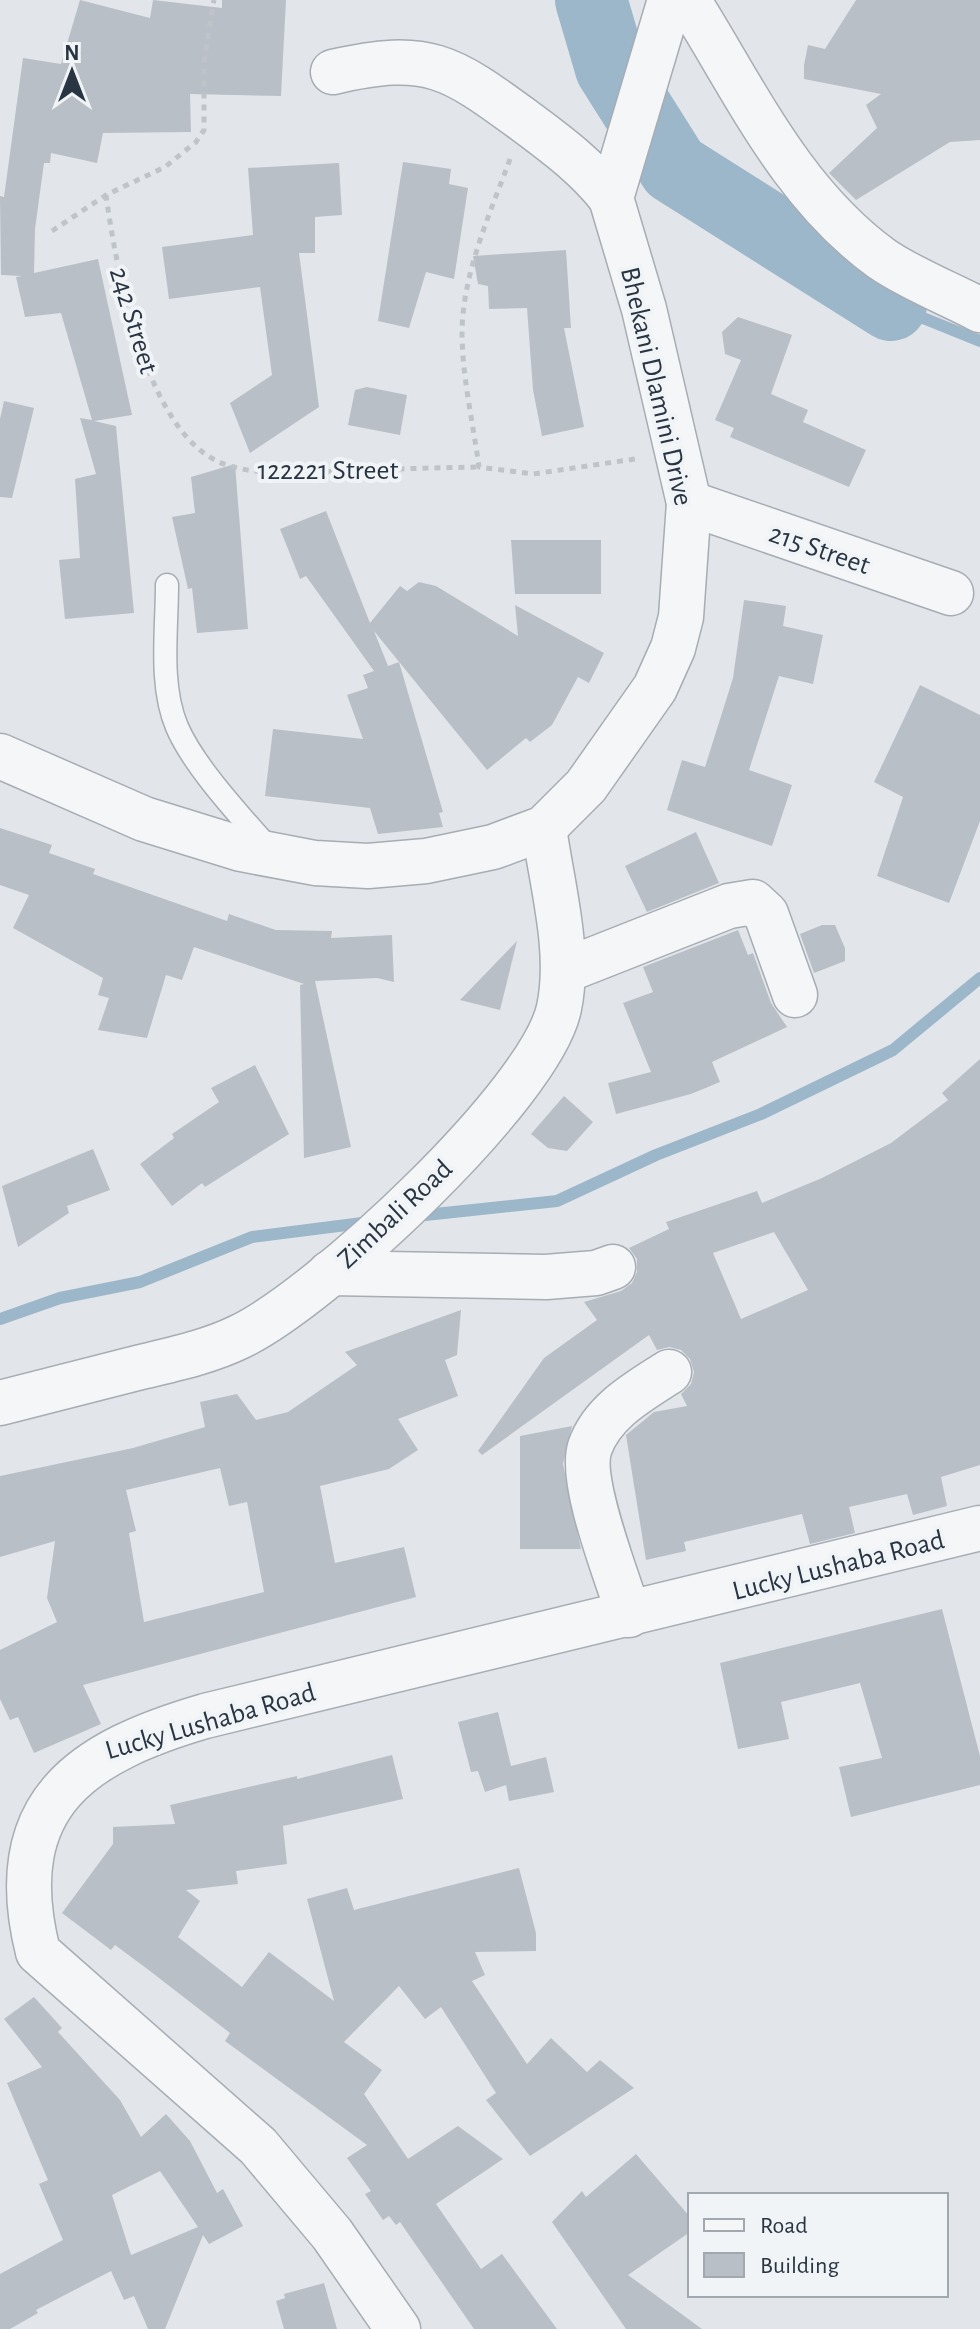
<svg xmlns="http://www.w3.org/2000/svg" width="980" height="2329" font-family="'Alegreya Sans',sans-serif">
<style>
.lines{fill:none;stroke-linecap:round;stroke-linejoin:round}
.stream{stroke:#9cb7ca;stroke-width:12}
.river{stroke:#9cb7ca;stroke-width:72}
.building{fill:#b9bfc7;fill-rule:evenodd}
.lane-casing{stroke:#a7adb4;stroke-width:25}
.street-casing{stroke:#a7adb4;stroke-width:47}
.path{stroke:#bfc4c9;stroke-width:5;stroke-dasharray:6 6;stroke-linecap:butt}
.lane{stroke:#f4f6f8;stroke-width:22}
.street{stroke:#f4f6f8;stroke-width:44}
.labels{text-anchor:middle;stroke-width:8;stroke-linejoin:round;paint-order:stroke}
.street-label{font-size:28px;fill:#293542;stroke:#f1f4f7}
</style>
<rect width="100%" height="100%" fill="#e2e6ea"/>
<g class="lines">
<g class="stream">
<polyline points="891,305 980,341"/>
<polyline points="416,1216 557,1201 656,1155 761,1114 893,1050 980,978"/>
<polyline points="0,1319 60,1298 140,1282 252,1237 370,1222"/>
</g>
<polyline class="river" points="591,0 611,68 674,168 891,305"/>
</g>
<g class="building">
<polygon points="80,0 150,18 153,0 222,8 222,0 286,0 281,96 190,94 191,132 103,133 97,163 51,153 50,163 44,163 35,229 34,273 98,259 132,415 94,421 116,426 134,613 65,619 59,560 80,558 75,479 96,474 80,418 92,420 61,313 25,317 16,277 22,276 1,275 0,196 4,197 23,58 61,64"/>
<polygon points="856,0 980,0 980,140 950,142 856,200 829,173 877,128 866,105 881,94 804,79 804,65 808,45 825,49"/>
<polygon points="403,162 451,169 449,184 468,188 454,279 426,272 409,328 378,321"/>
<polygon points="339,163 342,215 315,217 315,253 299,253 319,407 250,453 230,403 272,375 260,287 169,299 162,247 253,235 248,168"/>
<polygon points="566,250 571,328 564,328 584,427 542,436 533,390 527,308 489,309 488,286 478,284 473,256"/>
<polygon points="738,317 792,335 771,394 808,410 803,422 866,450 849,487 730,437 734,428 715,420 741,360 725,354 722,332"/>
<polygon points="367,387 407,395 400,435 348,425 355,390"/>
<polygon points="4,401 34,408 12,498 0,497 0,419"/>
<polygon points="235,464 248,629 197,633 192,588 188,589 172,517 195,513 191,477"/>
<polygon points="326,511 370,623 400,586 407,591 419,582 436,586 518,636 515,605 604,653 589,683 578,677 552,725 530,742 526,738 487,770 374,631 388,666 399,662 443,812 439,813 443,827 378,834 370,808 265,796 273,729 363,739 347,695 368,688 363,675 374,671 306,576 300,579 280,529"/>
<polygon points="511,540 601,540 601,594 515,594"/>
<polygon points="744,600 786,606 783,626 823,635 813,684 779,676 749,770 792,785 772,846 667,810 682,760 705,767 733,678"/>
<polygon points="920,685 980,715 980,821 949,903 877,876 903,797 874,782"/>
<polygon points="0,828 52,845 49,853 95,869 93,874 227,921 229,914 276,930 332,931 331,938 392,935 394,982 377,978 315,981 351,1147 304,1158 300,985 304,984 194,947 182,980 166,975 147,1038 98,1030 109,998 98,995 103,978 13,928 29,895 0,885"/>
<polygon points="696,832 719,883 647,912 625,866"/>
<polygon points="822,925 835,925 845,948 845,961 814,973 800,934"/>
<polygon points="738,930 748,955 753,953 771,1003 787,1027 712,1062 720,1082 691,1094 616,1114 608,1083 651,1072 623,1003 653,992 643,967"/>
<polygon points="517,941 500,1010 460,1000"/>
<path d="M 980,1059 L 980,1465 L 941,1477 L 947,1506 L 913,1515 L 907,1494 L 849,1507 L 855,1533 L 810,1544 L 802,1514 L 684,1542 L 686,1551 L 646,1560 L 626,1435 L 654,1412 L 687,1406 L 681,1394 L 691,1384 L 694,1372 L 690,1359 L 681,1350 L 669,1347 L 657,1350 L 649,1335 L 482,1455 L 478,1451 L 544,1358 L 597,1320 L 584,1302 L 621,1291 L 632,1283 L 637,1272 L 637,1259 L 629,1248 L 669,1229 L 666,1222 L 757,1191 L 762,1203 L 822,1178 L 891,1143 L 948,1100 L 942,1093 ZM 774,1232 L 808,1290 L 741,1319 L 713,1253 Z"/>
<polygon points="255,1065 289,1134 205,1187 202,1183 172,1206 140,1164 174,1138 172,1134 219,1102 211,1088"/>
<polygon points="564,1096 593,1122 567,1151 548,1148 531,1134"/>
<polygon points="93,1149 110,1190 67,1206 69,1213 18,1247 2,1186"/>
<path d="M 461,1310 L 457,1355 L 445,1360 L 458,1396 L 398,1419 L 418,1450 L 389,1469 L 320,1486 L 335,1563 L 404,1547 L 416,1597 L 83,1685 L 101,1724 L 34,1753 L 18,1717 L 10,1720 L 0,1699 L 0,1650 L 57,1622 L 47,1598 L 55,1541 L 0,1557 L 0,1476 L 133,1448 L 205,1427 L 200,1402 L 237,1394 L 256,1420 L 288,1412 L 357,1365 L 345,1352 ZM 220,1468 L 229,1506 L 247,1502 L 264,1592 L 144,1622 L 129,1533 L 136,1531 L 126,1490 Z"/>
<polygon points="572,1426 563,1464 581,1549 520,1549 520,1436"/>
<polygon points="942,1609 980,1756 980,1785 851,1817 839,1767 882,1758 860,1683 781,1702 789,1739 738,1749 720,1663"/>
<polygon points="498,1712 511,1766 546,1757 554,1792 509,1801 506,1785 485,1792 478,1771 471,1772 458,1722"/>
<polygon points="392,1755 403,1799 283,1826 287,1864 236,1871 238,1884 186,1890 200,1901 178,1937 242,1987 269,1952 334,2001 307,1899 347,1888 354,1910 519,1868 536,1933 536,1951 475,1952 485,1975 472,1981 527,2064 551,2038 587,2072 600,2060 634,2088 530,2156 486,2100 496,2093 441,2007 425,2019 399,1986 344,2042 382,2070 364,2094 408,2159 458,2126 503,2159 436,2204 481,2269 502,2254 557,2329 474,2329 400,2222 396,2225 389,2216 383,2220 365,2194 371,2191 347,2158 367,2145 225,2041 230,2033 150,1971 115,1945 111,1950 62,1913 113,1844 113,1827 175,1824 170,1805 297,1776 297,1779"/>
<path d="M 34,1997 L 62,2028 L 58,2032 L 120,2100 L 141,2137 L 166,2114 L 190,2141 L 217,2193 L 223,2189 L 243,2226 L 209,2244 L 203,2235 L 165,2329 L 148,2329 L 134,2296 L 124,2300 L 111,2271 L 36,2310 L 38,2313 L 10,2329 L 0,2329 L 0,2274 L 63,2240 L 39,2184 L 48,2180 L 7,2083 L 42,2067 L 4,2019 ZM 160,2171 L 198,2227 L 131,2255 L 112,2195 Z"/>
<polygon points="636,2154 690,2217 690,2232 628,2275 702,2329 626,2329 552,2222 582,2191 586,2197"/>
<polygon points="324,2283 337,2329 284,2329 276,2301 285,2298 284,2294"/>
</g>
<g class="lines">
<defs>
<path id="lane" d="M 167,585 C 167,630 159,685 177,727 C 194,767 243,819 271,851"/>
<g id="street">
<path d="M 688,0 C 746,92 791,193 882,259 C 911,279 948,293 980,310"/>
<path d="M 333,72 C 428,50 450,66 525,121 C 557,145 586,166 611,198"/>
<polyline points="689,503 951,593"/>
<polyline points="0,756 144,819 241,849 315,863 368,866 426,861 493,847 544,828 586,786 655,688 673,648 681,617 689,503 644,309 611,198 670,0"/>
<polyline points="564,971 729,906 753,902 766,914 795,995"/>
<polyline points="330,1273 546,1277 596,1273 613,1267"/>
<path d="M 0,1403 C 47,1391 94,1379 141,1367 C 174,1359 208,1352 239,1337 C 320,1299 541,1094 559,1008 C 571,951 552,886 544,828"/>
<path d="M 629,1615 C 618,1579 578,1480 590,1447 C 603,1411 638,1392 669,1372"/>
<path d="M 398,2329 L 332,2234 L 258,2146 L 38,1952 C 0,1801 86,1751 205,1716 L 980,1528"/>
</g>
</defs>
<use href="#lane" class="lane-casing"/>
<use href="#street" class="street-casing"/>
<g class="path">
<path d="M 510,159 C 490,214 463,272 462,332 C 462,376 473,423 479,467 L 533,474 L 635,459"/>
<path d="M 106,195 C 116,268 146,436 224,464 C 261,477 301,472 339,471 C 385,469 432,468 479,467"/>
<polyline points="52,231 106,195 165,167 196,142 204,130 204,61 214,0"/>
</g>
<use href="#lane" class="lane"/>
<use href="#street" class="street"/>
</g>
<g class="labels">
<g class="street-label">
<text transform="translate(135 320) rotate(73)" y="10">242 Street</text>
<text transform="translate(658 386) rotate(77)" y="10">Bhekani Dlamini Drive</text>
<text x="328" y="479">122221 Street</text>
<text transform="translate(820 548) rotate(19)" y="10">215 Street</text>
<text transform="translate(394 1213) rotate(-43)" y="10">Zimbali Road</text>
<text transform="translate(838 1564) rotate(-14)" y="10">Lucky Lushaba Road</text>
<text transform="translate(210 1720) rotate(-16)" y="10">Lucky Lushaba Road</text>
</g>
</g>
<rect x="688" y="2193" width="260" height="104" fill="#f1f4f7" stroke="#a1a8af" stroke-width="2"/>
<rect x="704" y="2219" width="40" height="12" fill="#f4f6f8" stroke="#a1a8af" stroke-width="2"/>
<text x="760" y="2233" font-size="24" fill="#293542">Road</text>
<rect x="704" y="2253" width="40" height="24" fill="#b9bfc7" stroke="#a1a8af" stroke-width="2"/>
<text x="760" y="2273" font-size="24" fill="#293542">Building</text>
<g transform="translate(72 72)" stroke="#f1f4f7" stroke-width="6" paint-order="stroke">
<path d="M0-6L14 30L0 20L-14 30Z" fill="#293542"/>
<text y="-12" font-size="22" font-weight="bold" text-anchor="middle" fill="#293542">N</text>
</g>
</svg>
